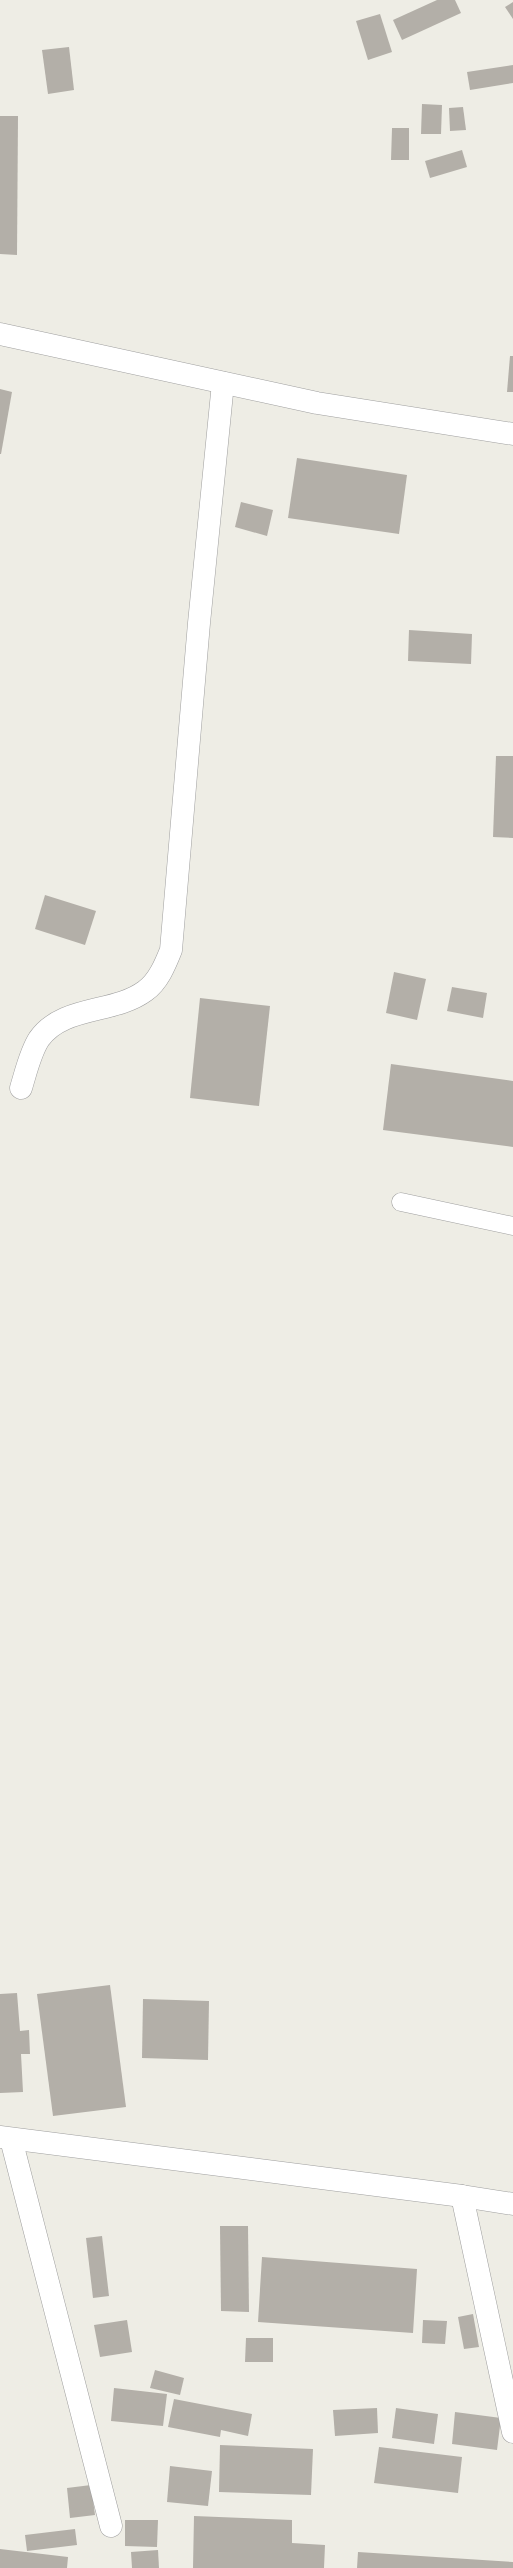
<svg xmlns="http://www.w3.org/2000/svg" width="513" height="2568" font-family="Overpass,sans-serif">
<style>
.building{fill:#b3afa8}
.lines{fill:none;stroke-linecap:round;stroke-linejoin:round}
.service-casing{stroke:#9f9f9f;stroke-width:19}
.minor-casing{stroke:#9f9f9f;stroke-width:23}
.service{stroke:#fff;stroke-width:18}
.minor{stroke:#fff;stroke-width:22}
</style>
<rect width="100%" height="100%" fill="#eeede5"/>
<g class="building">
<polygon points="437,0 455,0 461,13 402,40 393,20"/>
<polygon points="513,2 513,19 505,7"/>
<polygon points="380,14 392,52 368,60 356,21"/>
<polygon points="69,47 74,90 48,94 42,50"/>
<polygon points="513,65 513,83 470,90 467,72"/>
<polygon points="422,104 442,105 441,134 421,134"/>
<polygon points="463,107 466,130 450,131 449,108"/>
<polygon points="0,116 18,116 17,255 0,254"/>
<polygon points="392,128 409,128 409,160 391,160"/>
<polygon points="462,150 467,167 430,178 425,161"/>
<polygon points="510,356 513,356 513,392 507,392"/>
<polygon points="0,389 12,392 1,454 0,454"/>
<polygon points="297,458 407,475 399,534 288,518"/>
<polygon points="241,502 273,510 267,536 235,527"/>
<polygon points="409,630 472,634 471,664 408,661"/>
<polygon points="496,756 513,756 513,838 493,837"/>
<polygon points="45,895 96,911 85,945 35,929"/>
<polygon points="394,972 426,979 417,1020 386,1013"/>
<polygon points="452,987 487,993 483,1018 447,1011"/>
<polygon points="200,998 270,1006 259,1106 190,1098"/>
<polygon points="391,1064 513,1081 513,1147 383,1130"/>
<polygon points="110,1985 126,2107 53,2116 37,1994"/>
<polygon points="17,1993 20,2031 29,2030 30,2054 21,2054 23,2092 0,2093 0,1994"/>
<polygon points="143,1999 209,2001 208,2060 142,2058"/>
<polygon points="220,2226 248,2226 249,2312 221,2311"/>
<polygon points="102,2236 109,2296 93,2298 86,2238"/>
<polygon points="262,2257 417,2269 413,2333 258,2322"/>
<polygon points="473,2314 479,2347 464,2349 458,2317"/>
<polygon points="127,2320 132,2352 100,2357 94,2325"/>
<polygon points="423,2320 447,2321 445,2344 422,2343"/>
<polygon points="246,2338 273,2338 273,2362 245,2362"/>
<polygon points="155,2370 184,2378 180,2395 150,2388"/>
<polygon points="114,2388 167,2394 163,2426 111,2421"/>
<polygon points="174,2399 252,2414 248,2436 221,2430 220,2437 168,2427"/>
<polygon points="377,2408 378,2433 335,2436 333,2410"/>
<polygon points="396,2408 438,2414 434,2444 392,2438"/>
<polygon points="455,2412 501,2418 497,2450 452,2444"/>
<polygon points="220,2445 313,2449 311,2495 219,2492"/>
<polygon points="379,2447 462,2457 458,2493 374,2483"/>
<polygon points="170,2466 212,2471 208,2506 167,2502"/>
<polygon points="91,2485 95,2515 70,2518 67,2488"/>
<polygon points="194,2516 292,2520 292,2543 325,2545 324,2568 193,2568"/>
<polygon points="125,2520 158,2520 157,2547 125,2546"/>
<polygon points="75,2529 77,2545 27,2551 25,2535"/>
<polygon points="0,2549 68,2557 67,2568 0,2568"/>
<polygon points="158,2550 159,2568 132,2568 131,2552"/>
<polygon points="358,2552 513,2562 513,2568 357,2568"/>
</g>
<g class="lines">
<defs>
<polyline id="service" points="401,1202 513,1226"/>
<g id="minor">
<polyline points="0,334 317,403 513,434"/>
<path d="M 21,1088 C 26,1072 30,1053 39,1039 C 63,1005 114,1014 145,991 C 158,982 165,965 171,950 L 199,623 L 223,383"/>
<polyline points="0,2137 462,2196 513,2204"/>
<polyline points="11,2139 111,2526"/>
<polyline points="462,2196 513,2432"/>
</g>
</defs>
<use href="#service" class="service-casing"/>
<use href="#minor" class="minor-casing"/>
<use href="#service" class="service"/>
<use href="#minor" class="minor"/>
</g>
</svg>
